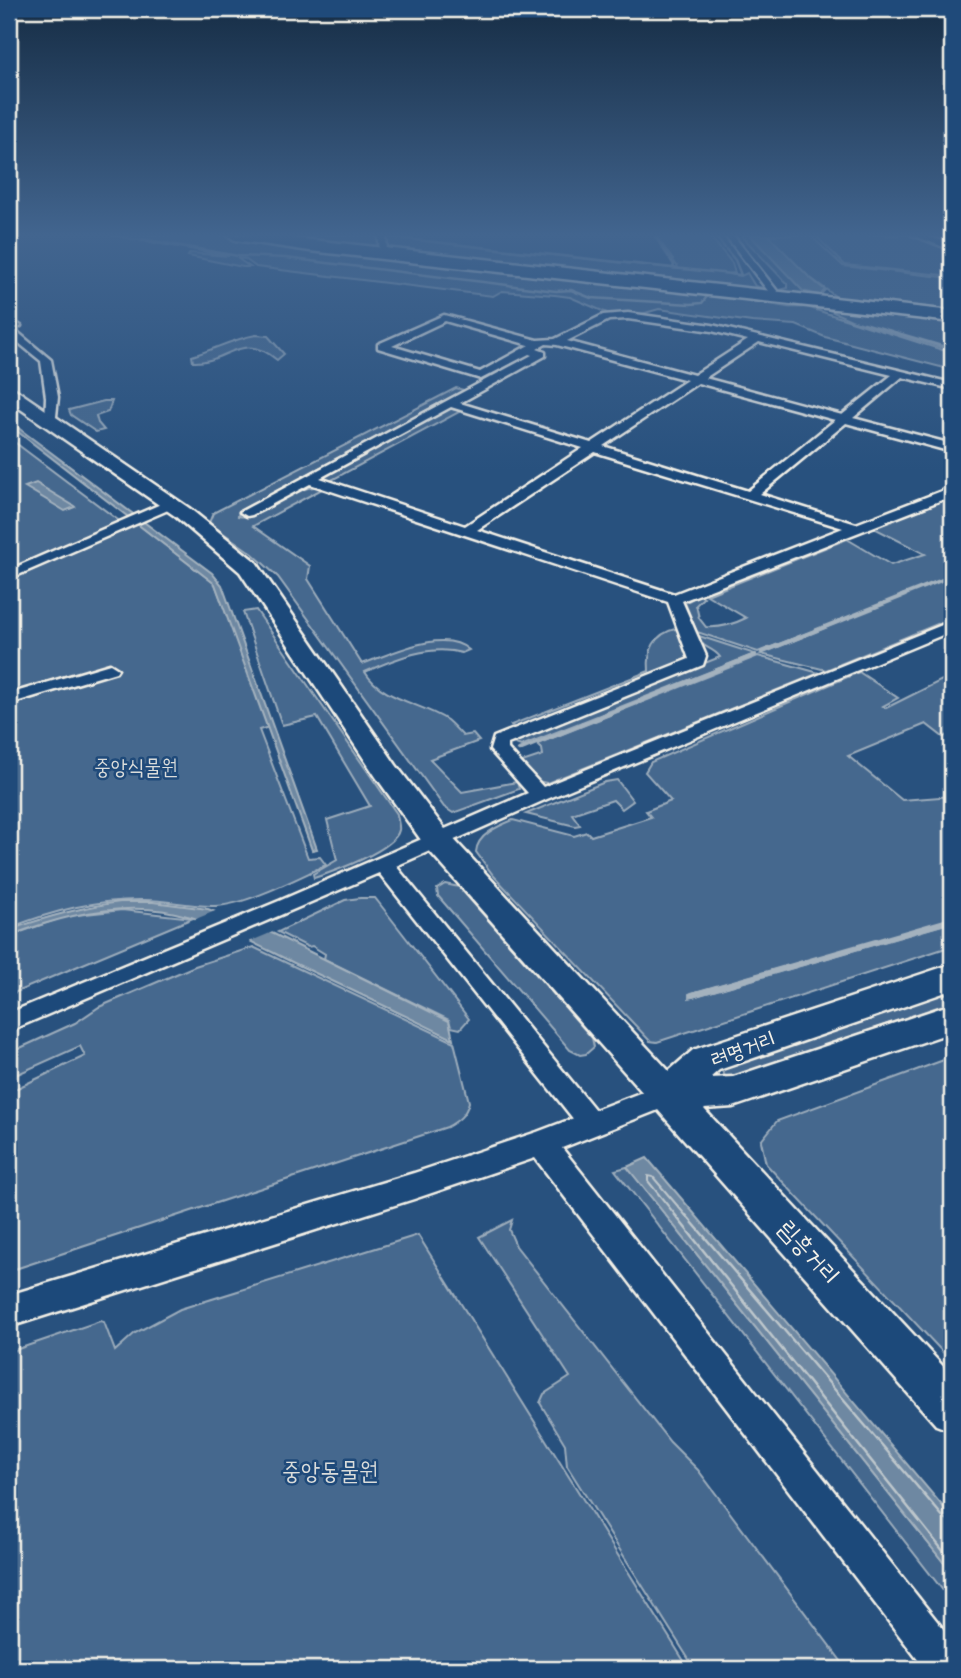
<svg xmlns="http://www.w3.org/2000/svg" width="961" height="1678" font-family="'Balsamiq Sans','Poor Story',sans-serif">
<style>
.green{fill:#45688e;stroke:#9cacbb;stroke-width:2}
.water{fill:#6e88a2;stroke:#a4b2be;stroke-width:2}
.pier{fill:#28517e}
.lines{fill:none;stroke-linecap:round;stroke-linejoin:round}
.shore-far1{stroke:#bec7cc;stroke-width:2}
.shore{stroke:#bec7cc;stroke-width:2.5}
.stream-far3{stroke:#a4b2be;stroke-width:2.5}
.stream-far2{stroke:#a4b2be;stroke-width:3.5}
.stream-far1{stroke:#a4b2be;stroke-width:4.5}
.stream{stroke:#a4b2be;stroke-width:6}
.minor-casing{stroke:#f4f1e8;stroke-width:5}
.tertiary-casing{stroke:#f4f1e8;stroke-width:5}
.primary-casing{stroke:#f4f1e8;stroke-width:5}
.motorway-casing{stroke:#f4f1e8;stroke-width:5}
.minor{fill:#1f4a7a;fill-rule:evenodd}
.tertiary{fill:#1f4a7a;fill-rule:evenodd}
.primary{fill:#1f4a7a;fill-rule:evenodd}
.motorway{fill:#1f4a7a;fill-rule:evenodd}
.labels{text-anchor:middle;stroke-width:5;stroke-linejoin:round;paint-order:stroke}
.park-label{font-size:21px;fill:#dadcda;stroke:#1f4a7a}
.street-label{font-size:21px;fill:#f4f1e8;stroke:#1f4a7a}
.near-street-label{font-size:24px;fill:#f4f1e8;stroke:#1f4a7a}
.near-park-label{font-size:24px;fill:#dadcda;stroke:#1f4a7a}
</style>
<rect width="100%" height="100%" fill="#28517e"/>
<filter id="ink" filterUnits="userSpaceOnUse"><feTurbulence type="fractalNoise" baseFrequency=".0143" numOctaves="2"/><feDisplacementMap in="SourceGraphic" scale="14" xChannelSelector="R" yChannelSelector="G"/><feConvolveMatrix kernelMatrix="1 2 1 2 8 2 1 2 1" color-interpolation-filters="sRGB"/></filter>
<g filter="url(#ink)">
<g class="green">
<polygon points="110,235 222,235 816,305 810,308 952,353 952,370 825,337 796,325 752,322 659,309 638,315 607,313 570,297 555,295 502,291 493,296 256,267 245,259 237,258 250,267 243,267 188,256 190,253 229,256"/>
<polygon points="271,235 366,235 380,236 378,244 369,247"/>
<polygon points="656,235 709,235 732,263 735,273 728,274 741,276 747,273 755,286 764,288 747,289 392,249 386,245 387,237 679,269"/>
<polygon points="741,235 750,235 803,291 812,295 784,293 780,290 788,288 788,285"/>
<polygon points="768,235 810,235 843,266 952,278 952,311 839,299 808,276"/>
<polygon points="815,235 913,235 952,249 952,276 845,265"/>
<polygon points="822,307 952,320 952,351 851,320"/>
<path d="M 256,335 L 268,336 L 284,354 L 277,360 C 241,330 226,364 193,362 L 192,356 C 216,349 232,339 256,335 Z"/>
<path d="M 456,388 L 464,390 L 239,511 L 238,516 C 265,522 289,484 322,487 L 324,488 L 253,526 L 310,566 L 308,579 L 362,664 C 391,654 444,627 469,650 L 462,653 C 430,644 394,659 365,672 C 382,700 421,703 447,720 C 452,724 458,731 463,736 L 473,734 L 479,741 L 430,759 L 462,792 L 517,782 L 519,789 L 453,813 L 444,807 L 278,577 L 253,554 L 209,523 L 213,513 Z"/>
<polygon points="104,401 112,401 108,412 96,416 98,423 104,430 96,432 71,415 69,410"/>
<polygon points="447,408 461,411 330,481 322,478"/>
<path d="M 9,438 L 126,526 L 135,522 L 215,584 L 269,727 L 259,730 L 308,858 L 320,857 L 326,865 C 297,878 247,905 215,906 C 192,907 168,900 145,900 C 97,899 53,911 9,928 Z"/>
<path d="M 952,497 L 952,618 L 826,670 L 761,654 L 873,608 L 758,652 L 697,632 L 685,603 L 699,595 L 704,597 L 696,605 L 699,618 L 706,627 C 720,628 734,624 746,618 L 707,595 L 847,539 L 891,565 L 925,554 L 872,527 Z"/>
<path d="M 256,610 L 397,814 C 397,818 400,826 399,830 C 395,850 333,872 314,878 L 313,874 L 337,860 L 327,820 L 370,806 L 317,717 L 282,725 L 243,612 Z"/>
<path d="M 675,629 L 681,631 L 690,651 L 687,659 L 679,665 L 516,729 L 511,725 L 649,671 C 647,651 654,634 675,629 Z"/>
<path d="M 699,636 L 755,654 L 521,746 L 513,743 L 519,737 L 720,657 C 715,649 703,647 697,640 Z"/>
<polygon points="758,656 819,673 547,783 537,781 520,765 522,762 543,755 542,749 537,744"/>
<path d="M 859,672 L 898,698 L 883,706 L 886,708 L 952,675 L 952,733 L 943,737 L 926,724 L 848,756 L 902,800 L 952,796 L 952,919 L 689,994 L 689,998 L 952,922 L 952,946 L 657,1042 L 650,1041 L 493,875 L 476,852 C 477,835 498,826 513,820 L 574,836 L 587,832 L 591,836 L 651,817 L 646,811 L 671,801 L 645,772 L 651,762 Z"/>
<polygon points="617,780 633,801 622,809 613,800 572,814 580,825 575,826 526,814 605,782"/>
<polygon points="445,884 459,887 592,1038 594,1047 586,1054 580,1055 570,1050 438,896 437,889"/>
<polygon points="360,898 375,898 379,903 469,1019 460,1029 451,1027 449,1020 324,959 325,954 312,946 308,947 278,932 345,900"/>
<polygon points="122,910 193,918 9,995 9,936 67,916"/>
<path d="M 253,947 L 454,1042 L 469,1102 C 466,1115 458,1121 447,1127 L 9,1271 L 9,1092 L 85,1056 L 80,1046 L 9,1078 L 9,1053 L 75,1023 L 99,1007 L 195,966 Z"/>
<polygon points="952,989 952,1002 727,1079 720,1068"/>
<polygon points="952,1057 952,1362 766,1164 761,1141 777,1121"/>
<polygon points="627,1167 952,1573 952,1602 615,1170"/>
<polygon points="512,1220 509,1230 516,1246 670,1442 698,1470 847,1669 695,1669 567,1466 565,1444 540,1403 544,1394 570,1377 479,1237"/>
<polygon points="418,1235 689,1669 9,1669 9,1352 100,1321 104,1322 115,1351 135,1333 180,1309"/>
</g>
<g class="water">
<polygon points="750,235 768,235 808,276 825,290 822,293 823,296 803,291"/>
<polygon points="9,421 212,573 222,585 317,849 312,850 215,584 9,425"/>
<polygon points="36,483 74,506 75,507 65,511 25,487"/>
<path d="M 120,902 L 153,902 L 208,909 L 274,934 L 449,1021 L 453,1039 C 400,1013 347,988 294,963 C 261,947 227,928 191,917 C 131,898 65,914 9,936 L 9,930 C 46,917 80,907 120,902 Z"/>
<polygon points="647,1158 952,1517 952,1573 627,1167"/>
</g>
<polygon class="pier" points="220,909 275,931 244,944 191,921"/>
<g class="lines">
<polyline class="shore-far1" points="677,1217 648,1181 648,1176 653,1177 687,1217"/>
<g class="shore">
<polyline points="675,1215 952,1562"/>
<polyline points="686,1215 944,1518 952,1521"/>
</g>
<g class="stream-far3">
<polyline points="369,235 377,236"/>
<polyline points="389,237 673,268 674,265 654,235"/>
<polyline points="142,239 238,256 286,258 556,291 571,290 591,298 691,304 702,303 709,294 789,307 816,307"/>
<polyline points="673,268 741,275 735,260 714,235"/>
<polyline points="864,323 952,349"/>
</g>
<polyline class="stream-far2" points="901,596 952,576"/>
<g class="stream-far1">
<polyline points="762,652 905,595"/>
<polyline points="519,750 755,655"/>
</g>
<polyline class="stream" points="692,995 952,920"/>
<defs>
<g id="minor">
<polygon points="378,235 386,235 387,252 380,250"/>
<polygon points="725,235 733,235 778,292 778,296 772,296"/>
<polygon points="912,235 924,235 952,244 952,250"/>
<path d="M 628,313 L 712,325 L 952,383 L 952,389 L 902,377 L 853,418 L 952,444 L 952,452 L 846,423 L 760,494 L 856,524 L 952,487 L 952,496 L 682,601 L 706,656 L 703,665 L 508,744 L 508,749 L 543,787 L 947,623 L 952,621 L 952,631 L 547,799 L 396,866 L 600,1116 L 603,1123 L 600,1130 L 591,1133 L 582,1130 L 379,873 L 9,1031 L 9,1013 L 279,901 L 528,793 L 490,750 L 494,737 L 689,659 L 668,602 L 310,484 L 252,515 L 247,516 L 240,512 L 532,355 L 529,354 L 481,379 L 378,348 L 378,344 L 444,315 L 537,340 L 555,339 L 603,315 ZM 628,319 L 712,331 L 748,340 L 694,375 L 567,341 L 609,320 ZM 445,321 L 529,345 L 480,372 L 392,346 ZM 759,342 L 892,375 L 842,415 L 705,378 ZM 546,344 L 557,345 L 687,380 L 591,443 L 460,403 L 545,356 L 545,352 L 537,349 ZM 698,383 L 835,420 L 748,491 L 603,446 ZM 451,407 L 583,448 L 465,526 L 320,478 ZM 595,452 L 843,528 L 674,594 L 477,530 Z"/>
<polygon points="16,323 21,326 15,330 51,360 58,397 55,426 45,423 46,397 41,361 9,335 9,325"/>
<polygon points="170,500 177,504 175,507 9,579 9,570"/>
<polygon points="110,664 118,669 116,672 9,704 9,694"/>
</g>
<polygon id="tertiary" points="666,1083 676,1087 680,1095 676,1103 562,1148 952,1640 952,1669 925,1669 535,1158 414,1199 9,1327 9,1295 414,1173 537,1132"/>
<polygon id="primary" points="9,388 15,389 189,508 256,562 396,765 448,833 669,1071 693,1050 952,964 952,990 719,1070 710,1078 733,1077 952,1004 952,1032 733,1107 704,1109 952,1376 952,1431 936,1425 426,847 376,777 240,572 175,516 9,401"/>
<polygon id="motorway" points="227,235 267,235 952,311 952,322 310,251 235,240"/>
</defs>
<use href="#minor" class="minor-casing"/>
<use href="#tertiary" class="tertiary-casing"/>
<use href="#primary" class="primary-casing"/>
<use href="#motorway" class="motorway-casing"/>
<use href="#minor" class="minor"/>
<use href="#tertiary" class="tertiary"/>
<use href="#primary" class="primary"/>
<use href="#motorway" class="motorway"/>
</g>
</g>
<linearGradient id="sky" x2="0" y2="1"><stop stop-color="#162d45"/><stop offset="0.5" stop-color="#42658f"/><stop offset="1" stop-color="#42658f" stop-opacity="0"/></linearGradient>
<rect width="961" height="470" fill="url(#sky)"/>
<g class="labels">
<g class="park-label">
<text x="136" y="774">중앙식물원</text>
</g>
<g class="street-label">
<text transform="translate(743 1049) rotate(-20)" y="7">려명거리</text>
</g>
<g class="near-street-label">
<text transform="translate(809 1252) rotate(48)" y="8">림흥거리</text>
</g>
<g class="near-park-label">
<text x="330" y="1479">중앙동물원</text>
</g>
</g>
<rect width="961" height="1678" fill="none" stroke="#1f4a7a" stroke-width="35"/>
<rect x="18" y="18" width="926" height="1643" fill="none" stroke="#f4f1e8" stroke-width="2.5" filter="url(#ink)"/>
</svg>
